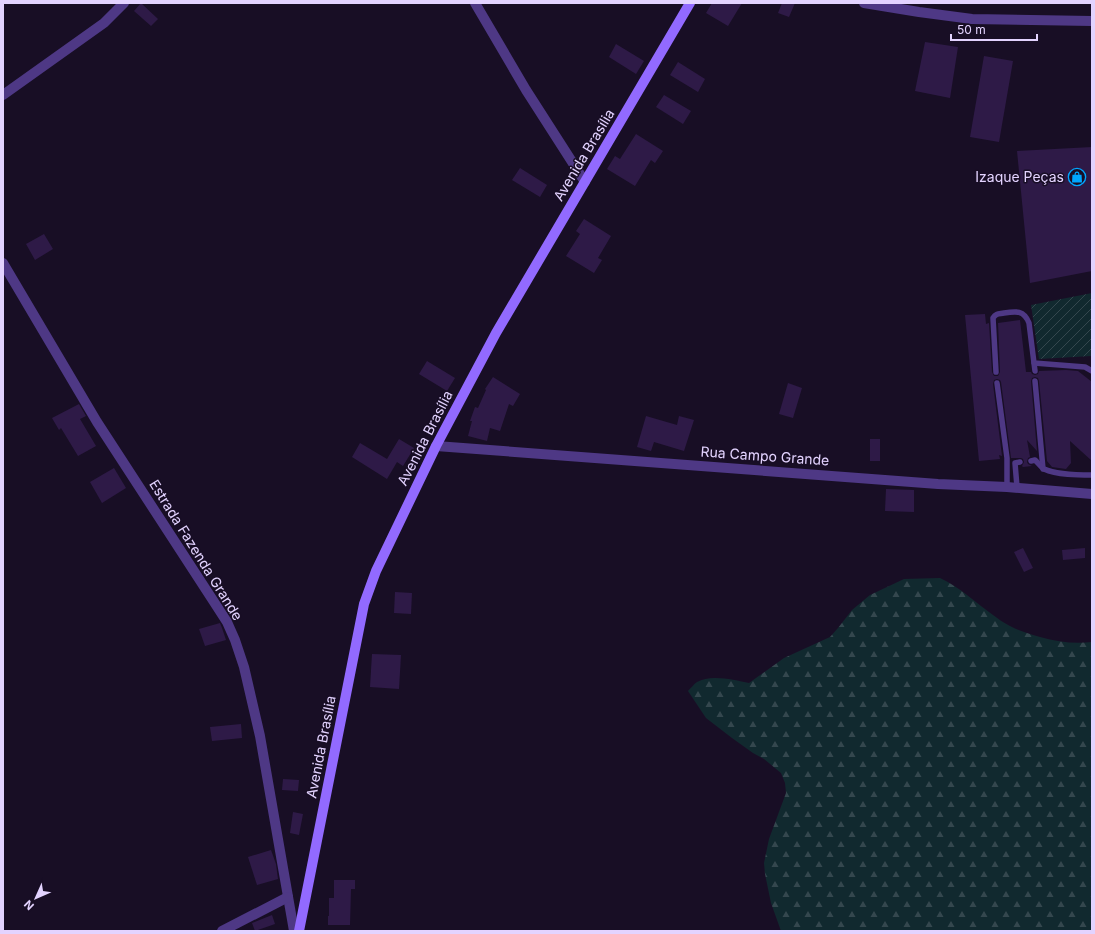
<svg xmlns="http://www.w3.org/2000/svg" width="1095" height="934" font-family="Inter,sans-serif">
<style>
.forest{fill:url(#forest-firs)}
.garden{fill:url(#garden-furrows)}
.building{fill:#2e1a47}
.lines{fill:none;stroke-linecap:round;stroke-linejoin:round}
.lane{stroke:#4e3885;stroke-width:5.5}
.street{stroke:#4e3885;stroke-width:10}
.secondary{stroke:#926aff;stroke-width:10}
.labels{text-anchor:middle;stroke-width:3;stroke-linejoin:round;paint-order:stroke}
.street-label{font-size:14px;fill:#e3d3ff;stroke:#180e25}
.poi-label{font-size:14px;fill:#e3d3ff;stroke:#180e25;text-anchor:end}
</style>
<defs>
<pattern id="forest-firs" width="22" height="20" patternUnits="userSpaceOnUse"><rect width="22" height="20" fill="#11292f"/><path d="M5 1l3.5 6h-7zM16 11l3.5 6h-7z" fill="#34474e"/></pattern>
<pattern id="garden-furrows" width="10" height="10" patternUnits="userSpaceOnUse"><rect width="10" height="10" fill="#11292f"/><path d="M-1 1l2-2M0 10L10 0M9 11l2-2" fill="none" stroke="#34474e"/></pattern>
</defs>
<rect width="100%" height="100%" fill="#180e25"/>
<path class="forest" d="M 940,578 C 960,587 976,603 993,615 C 1010,628 1020,631 1040,637 C 1058,642 1074,644 1092,642 L 1092,931 L 781,931 L 771,903 L 765,874 L 764,863 L 769,839 L 786,793 L 785,783 L 781,773 L 764,759 L 753,753 L 732,738 L 706,718 L 688,691 C 691,688 694,684 697,682 C 711,674 734,680 749,683 L 784,658 L 830,637 L 838,628 L 852,610 L 870,595 L 904,579 Z"/>
<polygon class="garden" points="1092,293 1092,356 1039,359 1031,305"/>
<g class="building">
<polygon points="141,3 158,19 151,26 134,11"/>
<polygon points="712,3 742,3 728,26 706,13"/>
<polygon points="782,3 795,3 789,17 778,13"/>
<polygon points="925,42 958,47 950,98 915,91"/>
<polygon points="616,44 644,61 636,74 609,57"/>
<polygon points="984,56 1013,61 999,142 970,137"/>
<polygon points="678,62 705,79 698,92 670,75"/>
<polygon points="664,95 691,111 683,124 656,107"/>
<polygon points="636,134 663,151 655,163 651,160 635,186 607,169 615,156 620,159"/>
<polygon points="1092,147 1092,271 1030,283 1017,151"/>
<polygon points="520,168 547,185 540,197 512,180"/>
<polygon points="584,219 611,236 598,258 602,260 594,273 566,256 580,234 576,231"/>
<polygon points="44,234 53,249 35,260 26,244"/>
<polygon points="985,314 986,324 989,323 992,372 994,376 998,376 1000,372 998,323 1020,320 1026,372 1031,372 1032,374 1035,375 1038,374 1039,371 1066,370 1078,371 1092,382 1092,461 1070,441 1071,463 1066,469 1052,467 1047,461 1039,381 1038,378 1035,377 1032,378 1031,381 1037,451 1027,440 1030,457 1028,458 1027,462 1028,464 1032,466 1023,467 1022,466 1024,462 1023,459 1021,458 1011,458 1001,382 1000,380 997,379 994,380 993,384 1002,456 999,455 1000,459 979,461 965,315"/>
<polygon points="427,361 455,378 447,391 419,374"/>
<polygon points="493,377 520,394 513,406 509,404 500,431 490,428 487,441 468,436 472,421 470,421 475,407 478,408 486,390 485,389"/>
<polygon points="788,383 802,388 793,418 779,414"/>
<polygon points="79,404 86,416 80,419 96,446 78,456 61,428 59,430 52,418"/>
<polygon points="646,416 677,425 679,416 694,420 684,451 654,442 651,451 637,447"/>
<polygon points="399,439 414,448 403,466 397,462 387,479 352,457 360,443 387,459"/>
<rect x="870" y="439" width="10" height="22"/>
<polygon points="114,468 126,488 102,503 90,482"/>
<polygon points="886,489 914,490 914,512 885,511"/>
<polygon points="1023,548 1033,568 1024,572 1014,552"/>
<polygon points="1085,548 1085,558 1063,560 1062,550"/>
<polygon points="395,592 412,593 411,614 394,613"/>
<polygon points="220,623 222,628 226,640 205,646 199,629"/>
<polygon points="372,654 401,655 399,689 370,687"/>
<polygon points="241,724 242,738 212,741 210,727"/>
<polygon points="283,779 299,780 298,791 282,790"/>
<polygon points="293,812 303,814 299,835 290,833"/>
<polygon points="271,850 276,864 278,879 257,885 248,857"/>
<polygon points="334,880 355,880 355,889 351,889 350,925 328,925 328,916 329,916 329,898 334,898"/>
<polygon points="272,915 275,924 255,931 252,923"/>
</g>
<g class="lines">
<g class="lane">
<polyline points="1034,363 1035,371"/>
<path d="M 996,372 L 993,318 C 996,313 999,314 1004,313 C 1016,311 1024,310 1029,323 L 1034,363 L 1085,367 L 1092,371"/>
<polyline points="1035,381 1043,469"/>
<polyline points="997,383 1007,458 1007,487"/>
<path d="M 1031,461 L 1035,460 C 1038,463 1041,467 1044,469 C 1057,475 1078,475 1092,475"/>
<polyline points="1017,487 1015,463 1020,462"/>
</g>
<g class="street">
<polyline points="475,3 526,90 585,182"/>
<polyline points="864,3 919,12 972,19 1092,21"/>
<polyline points="3,95 104,23 124,3"/>
<polyline points="3,263 97,422 216,605 227,622 235,640 244,667 260,736 294,931"/>
<polyline points="436,446 938,484 1007,487 1092,494"/>
<polyline points="222,931 288,897"/>
</g>
<polyline class="secondary" points="299,931 364,604 376,571 436,446 496,333 690,3"/>
</g>
<defs>
<symbol id="shop-ring" viewBox="-11 -11 22 22"><circle r="9.5" fill="#180e25" stroke="#00a6fe" stroke-width="1.5"/><path d="M-5-2.5h2.3a2.7 3.5 0 0 1 5.4 0H5L5.5 6h-11ZM-1.5-2.5h3a1.5 2.3 0 0 0-3 0Z" fill="#00a6fe"/></symbol>
</defs>
<g fill-rule="evenodd">
<use href="#shop-ring" x="1067" y="167" width="20" height="20"/>
</g>
<g class="labels">
<g class="street-label">
<text transform="translate(584 155) rotate(-59)" y="5">Avenida Brasília</text>
<text transform="translate(425 438) rotate(-63)" y="5">Avenida Brasília</text>
<text transform="translate(765 456) rotate(4)" y="5">Rua Campo Grande</text>
<text transform="translate(196 550) rotate(58)" y="5">Estrada Fazenda Grande</text>
<text transform="translate(321 747) rotate(-79)" y="5">Avenida Brasília</text>
</g>
<g class="poi-label">
<text x="1064" y="182">Izaque Peças</text>
</g>
</g>
<rect width="1095" height="934" fill="none" stroke="#e3d3ff" stroke-width="8"/>
<g transform="translate(36 898) rotate(225)" stroke="#180e25" stroke-width="3" paint-order="stroke">
<path d="M0-3L7 15L0 10L-7 15Z" fill="#e3d3ff"/>
<text y="-6" font-size="11" font-weight="bold" text-anchor="middle" fill="#e3d3ff">N</text>
</g>
<path d="M951 34v6h86v-6" fill="none" stroke="#e3d3ff" stroke-width="2"/>
<text x="957" y="34" font-size="12" fill="#e3d3ff" stroke="#180e25" stroke-width="3" paint-order="stroke">50 m</text>
</svg>
